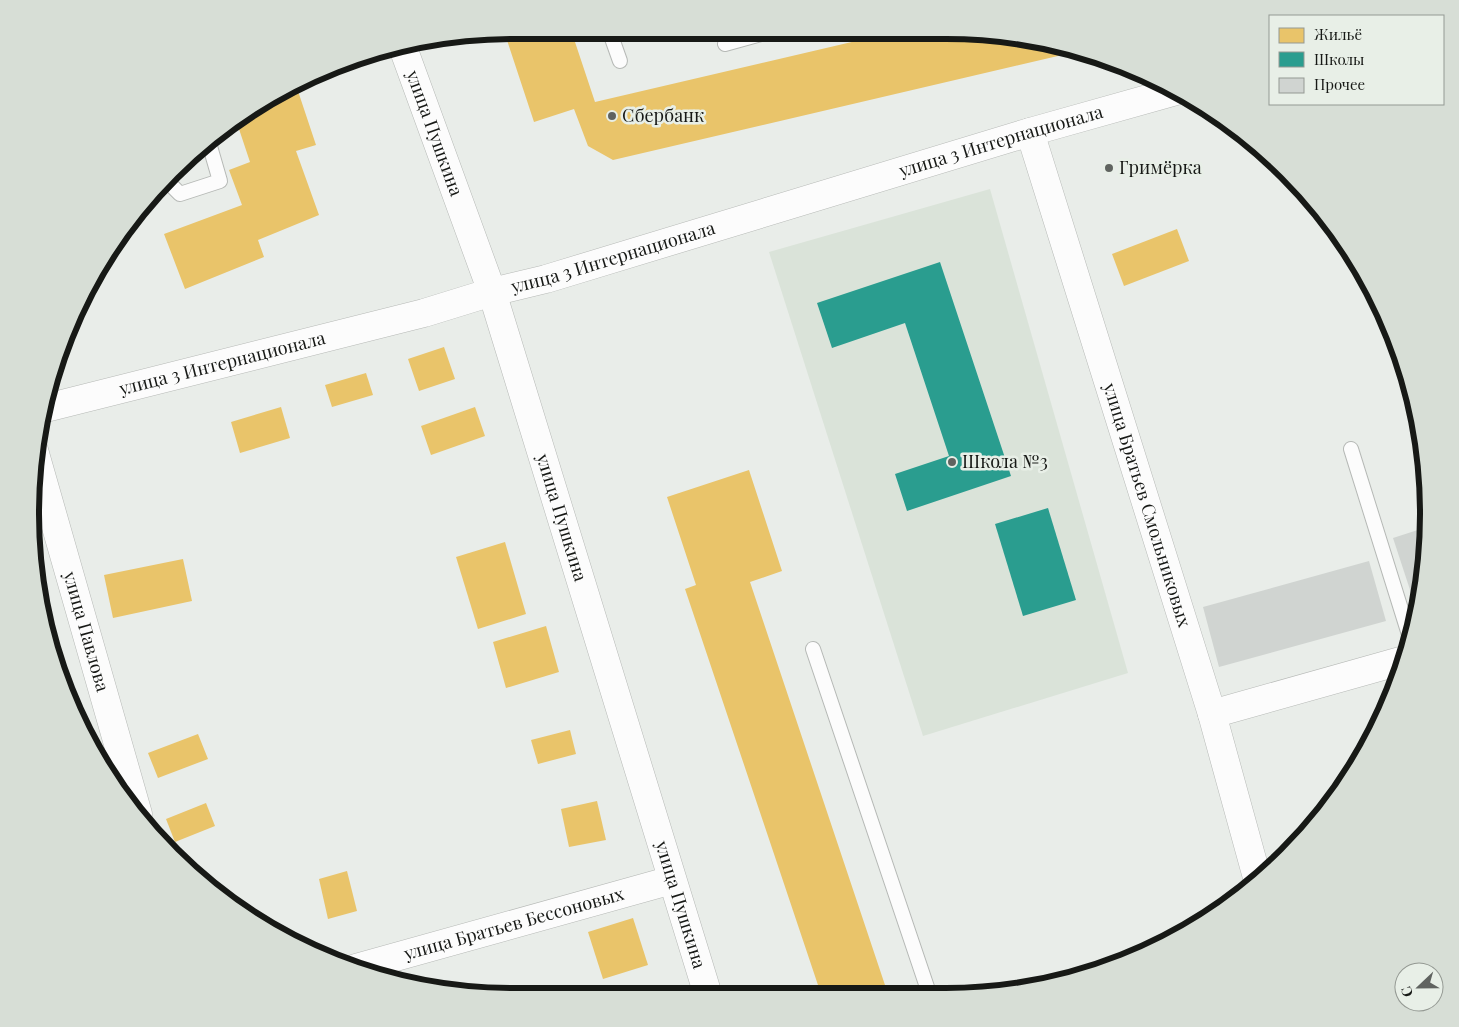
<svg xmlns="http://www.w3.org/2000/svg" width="1459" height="1027" font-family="'Playfair Display',serif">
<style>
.built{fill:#dae3d9}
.homes{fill:#e9c46a}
.schools{fill:#2a9d8f}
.building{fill:#d0d4d1}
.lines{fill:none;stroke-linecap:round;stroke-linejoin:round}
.lane-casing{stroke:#b6b9b6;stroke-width:16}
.street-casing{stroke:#b6b9b6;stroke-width:29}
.secondary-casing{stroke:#b6b9b6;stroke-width:29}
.lane{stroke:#fcfcfc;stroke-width:14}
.street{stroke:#fcfcfc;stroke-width:28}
.secondary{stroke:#fcfcfc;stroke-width:28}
.poi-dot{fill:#606360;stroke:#e8efe7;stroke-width:2}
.labels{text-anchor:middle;stroke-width:5;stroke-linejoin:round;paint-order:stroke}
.poi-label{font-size:18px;fill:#171916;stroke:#e8efe7;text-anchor:start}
.street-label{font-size:18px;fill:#171916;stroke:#e8efe7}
.rim{fill:none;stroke:#171916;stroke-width:6}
</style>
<rect width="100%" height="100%" fill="#e9ede9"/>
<polygon class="built" points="990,189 1128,673 923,736 769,252"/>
<g class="homes">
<polygon points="514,30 571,30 595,102 903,30 946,30 1040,39 1075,52 613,160 588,146 574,109 534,122 504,31"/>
<polygon points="297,88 316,145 296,151 319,215 258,240 264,257 185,289 164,234 242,205 229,170 250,162 236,120 245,111"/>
<polygon points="1177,229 1189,261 1124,286 1112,254"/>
<polygon points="444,347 455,379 419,391 408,359"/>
<polygon points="366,373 373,395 332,407 325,385"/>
<polygon points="281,407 290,438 240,453 231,422"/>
<polygon points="475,407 485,436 431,455 421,426"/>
<polygon points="749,470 782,571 750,582 888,994 821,994 685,589 696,585 667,497"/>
<polygon points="505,542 526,614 478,629 456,557"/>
<polygon points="183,559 192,601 113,618 104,575"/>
<polygon points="546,626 559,672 506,688 493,642"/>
<polygon points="570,730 576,754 538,764 531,740"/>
<polygon points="198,734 208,759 158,778 148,753"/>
<polygon points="597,801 606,840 569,847 561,809"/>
<polygon points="206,803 215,826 175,842 166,819"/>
<polygon points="347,871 357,911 328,919 319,879"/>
<polygon points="633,918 648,965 603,979 588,932"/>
</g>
<g class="schools">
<polygon points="940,262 1011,476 907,511 895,474 949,456 905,323 832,348 817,303"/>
<polygon points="1048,508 1076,600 1023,616 995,524"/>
</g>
<g class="building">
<polygon points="1427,527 1428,545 1419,600 1414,602 1393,538"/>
<polygon points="1369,561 1386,621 1219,667 1203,607"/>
</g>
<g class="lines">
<defs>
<g id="lane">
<polyline points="609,30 620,61"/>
<polyline points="725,44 776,30"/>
<polyline points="166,180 180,194 220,181 209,143"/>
<polyline points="1351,449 1411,641"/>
<polyline points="813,649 929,993"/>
</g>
<g id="street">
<path id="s1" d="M 1030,132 L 1212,714 L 1258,881"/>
<path id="s2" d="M 46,408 L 424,313 L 492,292"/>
<path id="s3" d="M 34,450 L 138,814"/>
<polyline points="1212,714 1404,660"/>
<path id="s4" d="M 356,968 L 672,880"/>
</g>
<g id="secondary">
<path id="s5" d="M 402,45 L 492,292 L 708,995"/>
<path id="s6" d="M 492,292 L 546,279 L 1030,132 L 1176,91"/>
</g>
</defs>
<use href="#lane" class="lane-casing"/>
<use href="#street" class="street-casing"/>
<use href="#secondary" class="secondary-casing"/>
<use href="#lane" class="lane"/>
<use href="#street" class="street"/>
<use href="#secondary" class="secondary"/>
</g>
<g class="poi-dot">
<circle cx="612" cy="116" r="5"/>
<circle cx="1109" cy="168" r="5"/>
<circle cx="952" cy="462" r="5"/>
</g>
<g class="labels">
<g class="poi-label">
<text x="622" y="122">Сбербанк</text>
<text x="1119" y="174">Гримёрка</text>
<text x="962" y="468">Школа №3</text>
</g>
<g class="street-label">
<text dy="6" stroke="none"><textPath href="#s5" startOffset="94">улица Пушкина</textPath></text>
<text dy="6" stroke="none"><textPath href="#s6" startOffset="531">улица 3 Интернационала</textPath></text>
<text dy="6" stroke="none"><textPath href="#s6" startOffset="126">улица 3 Интернационала</textPath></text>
<text dy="6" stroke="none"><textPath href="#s2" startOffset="182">улица 3 Интернационала</textPath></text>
<text dy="6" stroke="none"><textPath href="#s1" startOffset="391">улица Братьев Смольниковых</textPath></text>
<text dy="6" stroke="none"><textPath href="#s5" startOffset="499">улица Пушкина</textPath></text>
<text dy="6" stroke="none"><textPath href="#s3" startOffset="189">улица Павлова</textPath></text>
<text dy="6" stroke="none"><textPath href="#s5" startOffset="904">улица Пушкина</textPath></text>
<text dy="6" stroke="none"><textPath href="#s4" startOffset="164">улица Братьев Бессоновых</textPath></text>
</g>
</g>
<path d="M0 0H1459V1027H0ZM513 39H946A474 474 0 0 1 1420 513V514A474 474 0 0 1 946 988H513A474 474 0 0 1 39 514V513A474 474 0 0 1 513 39Z" fill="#d7ded6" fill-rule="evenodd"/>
<path class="rim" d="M513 39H946A474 474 0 0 1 1420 513V514A474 474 0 0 1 946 988H513A474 474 0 0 1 39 514V513A474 474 0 0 1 513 39Z"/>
<rect x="1269" y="15" width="175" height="90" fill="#e8efe7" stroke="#949993"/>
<rect x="1279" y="28" width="25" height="15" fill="#e9c46a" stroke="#949993"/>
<text x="1314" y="40" font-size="15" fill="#171916">Жильё</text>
<rect x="1279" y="52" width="25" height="15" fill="#2a9d8f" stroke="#949993"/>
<text x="1314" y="65" font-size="15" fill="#171916">Школы</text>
<rect x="1279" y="78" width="25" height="15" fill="#d0d4d1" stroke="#949993"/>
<text x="1314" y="90" font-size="15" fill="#171916">Прочее</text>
<g transform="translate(1419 987) rotate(248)"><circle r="24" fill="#e8efe7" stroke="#949993"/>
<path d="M0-4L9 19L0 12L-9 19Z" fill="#606360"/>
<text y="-8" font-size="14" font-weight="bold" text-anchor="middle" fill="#171916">С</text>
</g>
</svg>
